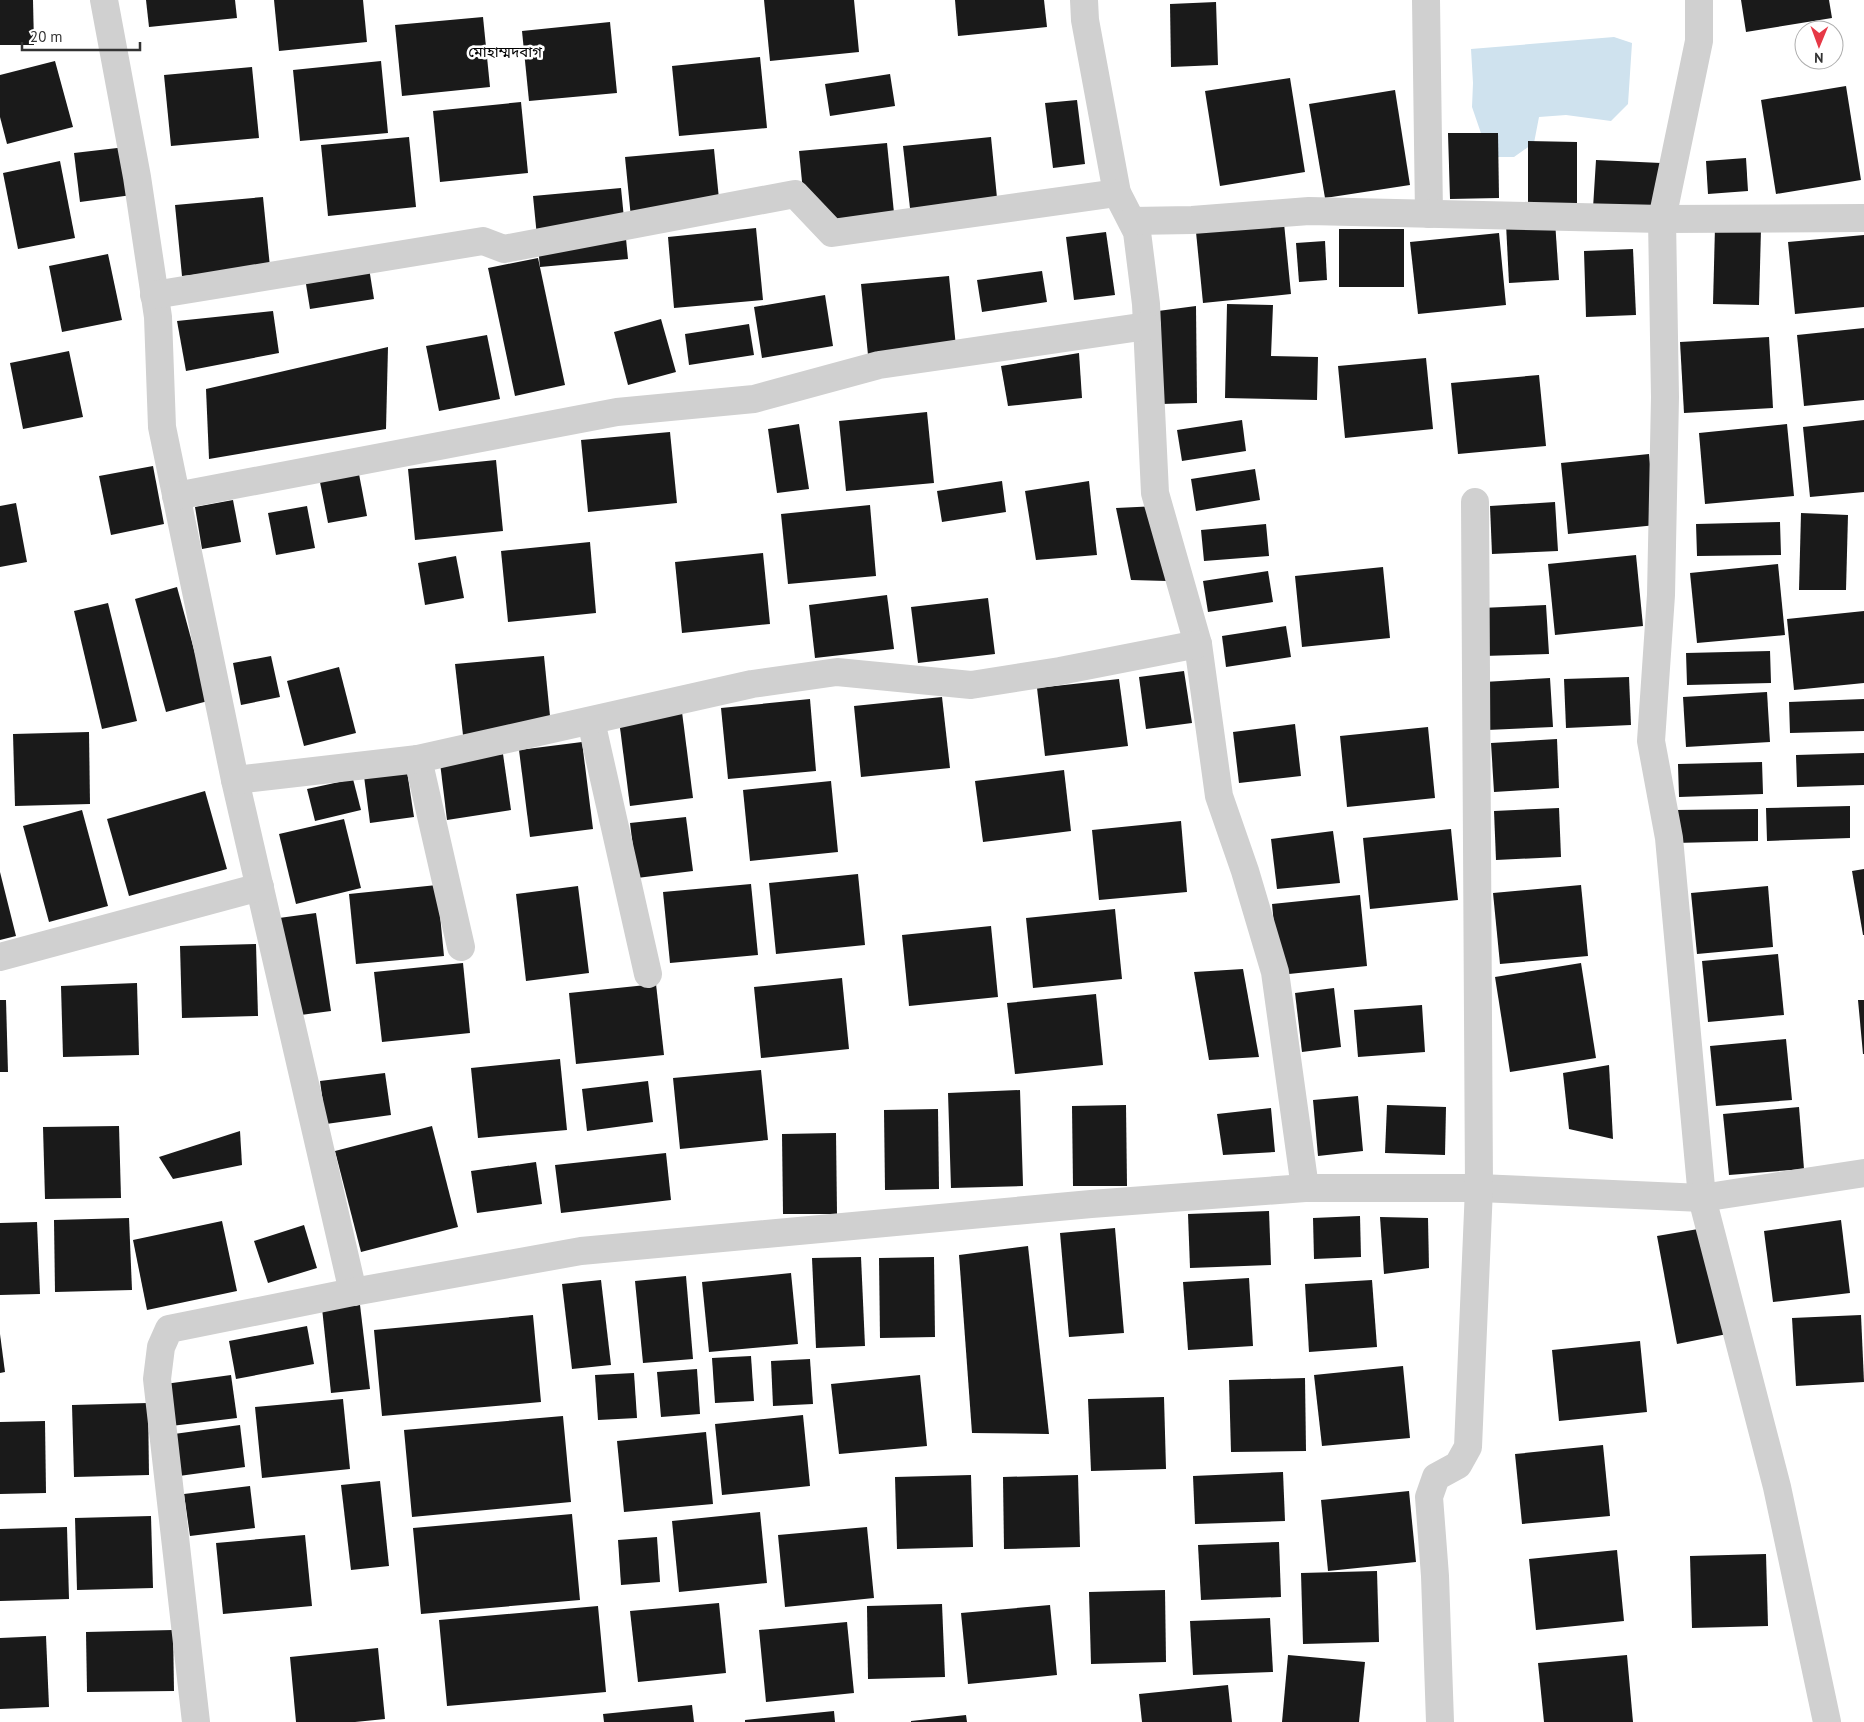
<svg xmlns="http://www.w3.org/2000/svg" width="1864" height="1722" font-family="'PT Sans','Noto Sans Bengali',sans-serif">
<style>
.water{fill:#cfe2ee}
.building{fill:#1a1a1a}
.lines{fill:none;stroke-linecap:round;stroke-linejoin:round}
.minor{stroke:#d0d0d0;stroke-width:28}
.labels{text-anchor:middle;stroke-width:5;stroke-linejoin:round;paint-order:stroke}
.quarter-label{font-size:15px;fill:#000;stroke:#fff}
</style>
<rect width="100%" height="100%" fill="#fff"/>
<polygon class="water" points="1614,37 1632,43 1628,104 1611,121 1566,115 1539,117 1534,143 1514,157 1495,157 1484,142 1472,107 1473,83 1471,49"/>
<g class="building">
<polygon points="0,0 33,0 34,45 0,45"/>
<polygon points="146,0 235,0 237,18 149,27"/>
<polygon points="274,0 363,0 367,42 279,51"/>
<polygon points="764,0 854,0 859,52 770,61"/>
<polygon points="955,0 1044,0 1047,27 958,36"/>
<polygon points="1741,0 1829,0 1832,18 1746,32"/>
<polygon points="1216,2 1218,65 1171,67 1170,4"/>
<polygon points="483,17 490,87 402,96 395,25"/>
<polygon points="610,22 617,93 529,101 522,31"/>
<polygon points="760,57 767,128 679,136 672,66"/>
<polygon points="55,61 73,127 7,144 0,117 0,75"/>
<polygon points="381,61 388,133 300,141 293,70"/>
<polygon points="252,67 259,138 171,146 164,75"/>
<polygon points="890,74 895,106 830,116 825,84"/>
<polygon points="1290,78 1305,172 1220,186 1205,91"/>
<polygon points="1846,86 1861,180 1776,194 1761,100"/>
<polygon points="1395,90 1410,185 1325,198 1309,104"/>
<polygon points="1077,100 1085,164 1053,168 1045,103"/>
<polygon points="521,102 528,173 440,182 433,111"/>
<polygon points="1448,133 1498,133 1499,198 1450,199"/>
<polygon points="409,137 416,207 328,216 321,145"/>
<polygon points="991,137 998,208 911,217 903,146"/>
<polygon points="1528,141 1577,142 1577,207 1528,207"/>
<polygon points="887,143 894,213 806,222 799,151"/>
<polygon points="126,147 132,195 80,202 74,153"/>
<polygon points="714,149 721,219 632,228 625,157"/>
<polygon points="1746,158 1748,191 1708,194 1706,161"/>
<polygon points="1596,160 1661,163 1659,212 1593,208"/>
<polygon points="60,161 75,238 18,249 3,173"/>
<polygon points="621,188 628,259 540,267 533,196"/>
<polygon points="263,197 270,267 182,276 175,205"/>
<polygon points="1555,221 1559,280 1509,283 1506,224"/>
<polygon points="1284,223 1291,294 1203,303 1196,232"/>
<polygon points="1715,227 1761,229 1759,305 1713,304"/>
<polygon points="756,228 763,300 674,308 668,237"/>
<rect x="1339" y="229" width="65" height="58"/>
<polygon points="1106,232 1115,295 1074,300 1066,237"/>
<polygon points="1499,233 1506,305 1418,314 1410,242"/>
<polygon points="1864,235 1864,307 1795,314 1788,242"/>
<polygon points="1325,241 1327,280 1299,282 1296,243"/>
<polygon points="1633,249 1636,315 1586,317 1584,251"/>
<polygon points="108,254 122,320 62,332 49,266"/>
<polygon points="538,258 565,385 515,396 488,268"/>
<polygon points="369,268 374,299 310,309 305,278"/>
<polygon points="1042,271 1047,302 982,312 977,280"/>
<polygon points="949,276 956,347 868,355 861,284"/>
<polygon points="825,295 833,346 762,358 754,307"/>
<polygon points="1227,304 1273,305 1271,356 1318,357 1317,400 1225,398"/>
<polygon points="1196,306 1197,403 1161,404 1158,311"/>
<polygon points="273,311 279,353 186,371 177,321"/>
<polygon points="661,319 676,372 628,385 614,332"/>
<polygon points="749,324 754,355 689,365 685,334"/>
<polygon points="1864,328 1864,400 1804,406 1797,335"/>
<polygon points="487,335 500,399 439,411 426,346"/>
<polygon points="1769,337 1773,408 1684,413 1680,342"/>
<polygon points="388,347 386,429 209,459 206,389"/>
<polygon points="69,351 83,417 23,429 10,363"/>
<polygon points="1079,353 1082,398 1008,406 1001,366"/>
<polygon points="1426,358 1433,429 1345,438 1338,366"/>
<polygon points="1539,375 1546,446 1458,454 1451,383"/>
<polygon points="927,412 934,483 846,491 839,421"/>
<polygon points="1242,420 1246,451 1182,461 1177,430"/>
<polygon points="1864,420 1864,492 1810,497 1803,427"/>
<polygon points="799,424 809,489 777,493 768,429"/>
<polygon points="1787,424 1794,496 1705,504 1699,433"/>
<polygon points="670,432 677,503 588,512 581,440"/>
<polygon points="1649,454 1656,525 1568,534 1561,463"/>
<polygon points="496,460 503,531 415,540 408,469"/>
<polygon points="153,466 164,524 111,535 99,476"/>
<polygon points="1255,469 1260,500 1196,511 1191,479"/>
<polygon points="359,474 367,516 328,523 320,482"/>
<polygon points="1002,481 1006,512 942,522 937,491"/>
<polygon points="1089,481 1097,555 1036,560 1025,491"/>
<polygon points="233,500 241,542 202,549 195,507"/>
<polygon points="1555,502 1558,551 1492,554 1490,506"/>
<polygon points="16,503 27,562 0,567 0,506"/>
<polygon points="870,505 876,576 788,584 781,514"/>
<polygon points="307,506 315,548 276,555 268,513"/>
<polygon points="1158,506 1167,581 1131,580 1116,508"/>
<polygon points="1801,513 1848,515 1846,590 1799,590"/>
<polygon points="1780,522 1781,555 1697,556 1696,524"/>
<polygon points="1266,524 1269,556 1204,561 1201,530"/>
<polygon points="590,542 596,613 508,622 501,551"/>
<polygon points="763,553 770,624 682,633 675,562"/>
<polygon points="1636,555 1643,626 1555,635 1548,564"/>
<polygon points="456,556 464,598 425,605 418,563"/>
<polygon points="1778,564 1785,635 1697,643 1690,573"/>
<polygon points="1383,567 1390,638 1302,647 1295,576"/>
<polygon points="1268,571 1273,602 1208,612 1203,581"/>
<polygon points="177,587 208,701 166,712 135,599"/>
<polygon points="887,595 894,649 815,658 809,605"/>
<polygon points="988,598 995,654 918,663 911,607"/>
<polygon points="108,603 137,721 102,729 74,611"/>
<polygon points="1546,605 1549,654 1483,656 1481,608"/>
<polygon points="1864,611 1864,683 1794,690 1787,619"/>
<polygon points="1286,626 1291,657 1226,667 1222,636"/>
<polygon points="1770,651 1771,683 1687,685 1686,653"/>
<polygon points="271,656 280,697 241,705 233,663"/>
<polygon points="544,656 551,726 463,735 455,664"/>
<polygon points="339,667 356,733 304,746 287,681"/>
<polygon points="1184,671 1192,723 1146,729 1139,677"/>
<polygon points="1629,677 1631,725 1566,728 1564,679"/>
<polygon points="1550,678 1553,727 1487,730 1484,682"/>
<polygon points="1119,679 1128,746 1045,756 1037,688"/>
<polygon points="1767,692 1770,742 1686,747 1683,697"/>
<polygon points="942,697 950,768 861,777 854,706"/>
<polygon points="810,699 816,771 728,779 721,708"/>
<polygon points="1864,699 1864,731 1790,733 1789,702"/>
<polygon points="682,712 693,798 630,806 619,720"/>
<polygon points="1295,724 1301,776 1239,783 1233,732"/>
<polygon points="1428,727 1435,798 1347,807 1340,736"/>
<polygon points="89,732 90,804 15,806 13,734"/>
<polygon points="1557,739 1559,788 1494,792 1491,743"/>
<polygon points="582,742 593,829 530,837 519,750"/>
<polygon points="1864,753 1864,785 1797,787 1796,755"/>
<polygon points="503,754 511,810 447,820 440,763"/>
<polygon points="1762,762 1763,794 1679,797 1678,764"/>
<polygon points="1064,770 1071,831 983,842 975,781"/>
<polygon points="407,771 414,817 370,823 364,776"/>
<polygon points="353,779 361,810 315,821 307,789"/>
<polygon points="831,781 838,852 750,861 743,790"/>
<polygon points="205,791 227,869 129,896 107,819"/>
<polygon points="1850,806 1850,838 1767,841 1766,808"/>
<polygon points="1559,808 1561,857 1496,860 1494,811"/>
<polygon points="1758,809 1758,841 1674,843 1674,810"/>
<polygon points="82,810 108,906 49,922 23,826"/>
<polygon points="686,817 693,871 637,878 630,823"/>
<polygon points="344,819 361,888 296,904 279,834"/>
<polygon points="1181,821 1187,892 1099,900 1092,830"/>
<polygon points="1451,829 1458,900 1370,909 1363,838"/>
<polygon points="1333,831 1340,883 1277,889 1271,839"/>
<polygon points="1864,869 1864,935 1863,935 1852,871"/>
<polygon points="0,872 16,936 0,940"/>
<polygon points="858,874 865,945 776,954 769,883"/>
<polygon points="751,884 758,955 670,963 663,892"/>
<polygon points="437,885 444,956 356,964 349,894"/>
<polygon points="1581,885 1588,956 1500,964 1493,893"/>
<polygon points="578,886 589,973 526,981 516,894"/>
<polygon points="1768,886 1773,947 1697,954 1691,893"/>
<polygon points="1360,895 1367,966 1279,975 1272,904"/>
<polygon points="1115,909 1122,979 1033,988 1026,918"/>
<polygon points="316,913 331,1011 293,1016 279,918"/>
<polygon points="991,926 998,997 909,1006 902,935"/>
<polygon points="256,944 258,1016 182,1018 180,946"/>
<polygon points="1778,954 1784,1015 1708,1022 1702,961"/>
<polygon points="463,963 470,1033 382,1042 374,972"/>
<polygon points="1581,963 1596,1058 1510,1072 1495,977"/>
<polygon points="1243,969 1259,1057 1209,1060 1194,972"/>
<polygon points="842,978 849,1049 761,1058 754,987"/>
<polygon points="137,983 139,1055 63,1057 61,986"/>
<polygon points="656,984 664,1055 576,1064 569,993"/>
<polygon points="1334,988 1341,1047 1302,1052 1295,993"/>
<polygon points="1096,994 1103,1065 1015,1074 1007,1003"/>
<polygon points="0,1000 6,1000 8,1072 0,1072"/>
<polygon points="1858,1000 1864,1000 1864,1054 1863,1054"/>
<polygon points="1422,1005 1425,1052 1358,1057 1354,1010"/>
<polygon points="1786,1039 1792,1100 1716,1106 1710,1046"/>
<polygon points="560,1059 567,1130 478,1138 471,1068"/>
<polygon points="1609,1065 1613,1139 1569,1129 1563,1073"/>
<polygon points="761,1070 768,1140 680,1149 673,1078"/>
<polygon points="385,1073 391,1115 326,1124 320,1081"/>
<polygon points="648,1081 653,1122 587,1131 582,1089"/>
<polygon points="1020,1090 1023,1186 951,1188 948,1093"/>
<polygon points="1358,1096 1363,1151 1318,1156 1313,1100"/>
<polygon points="1126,1105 1127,1186 1073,1186 1072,1106"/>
<polygon points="1387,1105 1446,1107 1445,1155 1385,1153"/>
<polygon points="1799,1107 1804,1169 1729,1175 1723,1114"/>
<polygon points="1271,1108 1275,1152 1223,1155 1217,1114"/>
<polygon points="938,1109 939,1189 885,1190 884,1110"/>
<polygon points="119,1126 121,1198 45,1199 43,1127"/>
<polygon points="432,1126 458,1227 361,1252 335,1151"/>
<polygon points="240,1131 242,1165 173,1179 159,1157"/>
<polygon points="836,1133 837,1214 783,1214 782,1134"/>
<polygon points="666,1153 671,1200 561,1213 555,1165"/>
<polygon points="536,1162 542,1204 477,1213 471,1171"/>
<polygon points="1269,1211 1271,1265 1190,1268 1188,1214"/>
<polygon points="1360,1216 1361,1257 1314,1259 1313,1218"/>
<polygon points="1380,1217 1428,1218 1429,1268 1384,1274"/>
<polygon points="129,1218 132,1290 55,1292 54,1220"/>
<polygon points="1841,1220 1850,1293 1773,1302 1764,1231"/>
<polygon points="222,1221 237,1291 147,1310 133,1240"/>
<polygon points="37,1222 40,1294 0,1295 0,1223"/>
<polygon points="304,1225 317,1268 268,1283 254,1241"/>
<polygon points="1716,1226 1737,1332 1677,1344 1657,1236"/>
<polygon points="1115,1228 1124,1333 1069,1337 1060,1233"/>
<polygon points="1028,1246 1049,1434 972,1433 959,1255"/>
<polygon points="861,1257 865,1346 816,1348 812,1258"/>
<polygon points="934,1257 935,1337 880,1338 879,1258"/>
<polygon points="791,1273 798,1344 709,1352 702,1282"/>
<polygon points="686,1276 693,1359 643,1363 635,1281"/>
<polygon points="1249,1278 1253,1346 1188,1350 1183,1282"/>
<polygon points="601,1280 611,1365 572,1369 562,1284"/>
<polygon points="1372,1280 1377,1347 1309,1352 1305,1284"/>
<polygon points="360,1305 370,1389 331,1393 322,1308"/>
<polygon points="533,1315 541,1402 382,1416 374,1330"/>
<polygon points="1861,1315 1864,1382 1796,1386 1792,1318"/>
<polygon points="307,1326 314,1364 236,1379 229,1341"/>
<polygon points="0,1334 5,1372 0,1373"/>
<polygon points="1640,1341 1647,1412 1559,1421 1552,1350"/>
<polygon points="751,1356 754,1401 715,1403 712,1358"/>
<polygon points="810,1359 813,1404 773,1406 771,1361"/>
<polygon points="1403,1366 1410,1438 1322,1446 1314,1375"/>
<polygon points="697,1369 700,1414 661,1417 657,1372"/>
<polygon points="634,1373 637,1418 598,1420 595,1375"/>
<polygon points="231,1375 237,1418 171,1426 165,1384"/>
<polygon points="920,1375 927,1446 839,1454 831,1384"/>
<polygon points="1305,1378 1306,1451 1231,1452 1229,1380"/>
<polygon points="1164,1397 1166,1469 1091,1471 1088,1399"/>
<polygon points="343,1399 350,1469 262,1478 255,1407"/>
<polygon points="148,1403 149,1475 74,1477 72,1405"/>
<polygon points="803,1415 810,1486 722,1495 715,1424"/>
<polygon points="563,1416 571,1502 412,1517 404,1430"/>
<polygon points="45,1421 46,1493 0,1494 0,1422"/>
<polygon points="240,1425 245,1467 179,1476 174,1434"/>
<polygon points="706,1432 713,1504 624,1512 617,1441"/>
<polygon points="1603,1445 1610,1516 1522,1524 1515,1454"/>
<polygon points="1283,1472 1285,1521 1195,1524 1193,1476"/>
<polygon points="971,1475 973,1547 897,1549 895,1477"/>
<polygon points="1078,1475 1080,1547 1004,1549 1003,1477"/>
<polygon points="380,1481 389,1566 351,1570 341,1485"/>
<polygon points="250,1486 255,1528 190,1536 184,1494"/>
<polygon points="1409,1491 1416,1562 1328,1571 1321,1500"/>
<polygon points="760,1512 767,1583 679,1592 672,1521"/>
<polygon points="572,1514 580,1600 421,1614 413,1528"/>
<polygon points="151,1516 153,1588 77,1590 75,1518"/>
<polygon points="67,1527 69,1599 0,1601 0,1529"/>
<polygon points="867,1527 874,1598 785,1607 778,1535"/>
<polygon points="305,1535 312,1606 223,1614 216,1543"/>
<polygon points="657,1537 660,1582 621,1585 618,1540"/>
<polygon points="1279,1542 1281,1597 1201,1600 1198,1545"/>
<polygon points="1617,1550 1624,1621 1536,1630 1529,1559"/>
<polygon points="1766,1554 1768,1626 1692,1628 1690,1556"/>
<polygon points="1377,1571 1379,1642 1303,1644 1301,1573"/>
<polygon points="1165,1590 1166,1662 1091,1664 1089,1592"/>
<polygon points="719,1603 726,1673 638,1682 630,1611"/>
<polygon points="942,1604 945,1677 868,1679 867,1606"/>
<polygon points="1050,1605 1057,1675 968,1684 961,1613"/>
<polygon points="598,1606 606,1692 447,1706 439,1620"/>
<polygon points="1270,1618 1273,1672 1193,1675 1190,1621"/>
<polygon points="847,1622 854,1693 766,1702 759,1630"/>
<polygon points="173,1630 174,1691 87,1692 86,1632"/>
<polygon points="46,1636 49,1707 0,1709 0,1638"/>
<polygon points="378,1648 385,1719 355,1722 296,1722 290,1657"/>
<polygon points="1288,1655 1365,1662 1359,1722 1282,1722"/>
<polygon points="1627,1655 1633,1722 1544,1722 1538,1663"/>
<polygon points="1228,1685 1232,1722 1142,1722 1139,1694"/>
<polygon points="692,1705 694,1722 604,1722 603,1714"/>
<polygon points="834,1711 835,1722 745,1722 745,1720"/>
<polygon points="966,1715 967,1722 911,1722 911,1721"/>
</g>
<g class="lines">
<g class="minor">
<polyline points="104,0 137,177 158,317 162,427 235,780 353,1292"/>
<polyline points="1084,0 1085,20 1117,193 1137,232 1146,304 1155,493 1198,644 1219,796 1245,871 1275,972 1305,1188"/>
<polyline points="1426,0 1429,214"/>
<polyline points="1699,0 1699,41 1662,219 1665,397 1661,595 1651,741 1669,838 1702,1198 1777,1487 1827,1722"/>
<polyline points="1132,221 1192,220 1309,211 1662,219 1864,218"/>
<polyline points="154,295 483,241 504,249 795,194 832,233 1117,193"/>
<polyline points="176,496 617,412 754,399 879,365 1147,326"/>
<polyline points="591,721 648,974"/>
<polyline points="418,759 461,947"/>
<polyline points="235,780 418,759 752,684 837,672 971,685 1060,671 1198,644"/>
<polyline points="0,957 260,887"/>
<polyline points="196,1722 157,1379 161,1347 169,1329 353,1292 581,1251 1091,1204 1305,1188 1479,1188 1702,1198 1864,1173"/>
<polyline points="1440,1722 1435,1576 1429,1497 1436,1477 1458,1465 1468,1447 1479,1188 1475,502"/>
</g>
</g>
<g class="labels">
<g class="quarter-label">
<text x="505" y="57">মোহাম্মদবাগ</text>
</g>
</g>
<g transform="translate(1819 45) rotate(181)"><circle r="24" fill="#ffffff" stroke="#adadad"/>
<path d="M0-4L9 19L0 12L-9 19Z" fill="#e63946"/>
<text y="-8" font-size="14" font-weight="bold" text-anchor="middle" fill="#333333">N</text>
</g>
<path d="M22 42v8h118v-8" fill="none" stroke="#333333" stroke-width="2.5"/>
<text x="30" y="42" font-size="15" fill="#333333" stroke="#ffffff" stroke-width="4" paint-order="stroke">20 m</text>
</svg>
